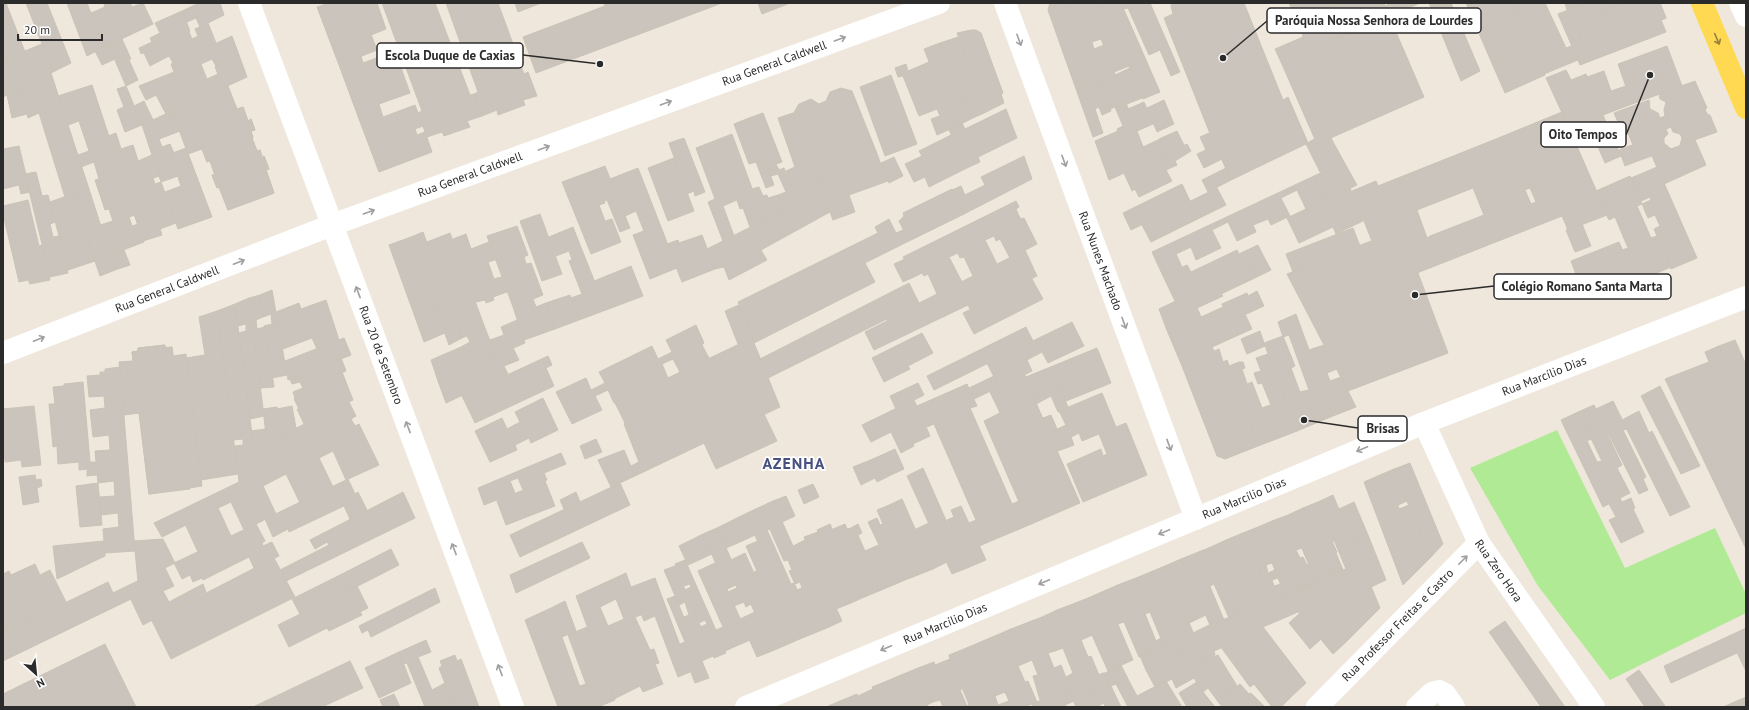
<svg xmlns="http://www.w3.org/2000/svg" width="1749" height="710" font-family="'PT Sans',sans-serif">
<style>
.green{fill:#b0ea94}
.building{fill:#cac4bc;stroke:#cac3b6;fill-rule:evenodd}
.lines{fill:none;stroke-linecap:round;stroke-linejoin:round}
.minor{stroke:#fff;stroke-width:22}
.major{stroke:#fed951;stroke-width:22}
.oneway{stroke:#a0a0a0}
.oneway2{stroke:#94823e}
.labels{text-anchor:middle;stroke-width:3.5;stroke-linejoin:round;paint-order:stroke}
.street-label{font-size:12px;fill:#2b2b2b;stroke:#fff}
.district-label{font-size:16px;font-weight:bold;letter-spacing:1px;fill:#475081;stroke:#fff}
.leader{fill:none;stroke:#2b2b2b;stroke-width:1.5}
.callout-dot{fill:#2b2b2b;stroke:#fff;stroke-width:1.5}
.callout{fill:#fff;stroke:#2b2b2b;stroke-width:1.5}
.callout-label{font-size:13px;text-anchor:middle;font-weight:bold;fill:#2b2b2b}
</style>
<rect width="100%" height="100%" fill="#efe7dc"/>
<polygon class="green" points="1557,430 1625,568 1715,528 1746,594 1746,613 1610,680 1538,586 1470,468"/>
<g class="building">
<polygon points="3,3 6,3 25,52 3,60"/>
<polygon points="26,3 47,3 71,63 53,72"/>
<polygon points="67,3 87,3 104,47 87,56"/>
<polygon points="104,3 116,3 130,35 104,47 91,13 105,7"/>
<polygon points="116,3 130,3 132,7 143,3 153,24 130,35"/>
<polygon points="199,3 220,3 224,15 200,27 196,18 187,22 182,11"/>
<polygon points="329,3 359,3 377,50 339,65 317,7"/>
<polygon points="359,3 377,3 386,29 371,35"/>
<polygon points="382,3 435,3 470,95 474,94 482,116 467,121 470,127 444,136 442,132 427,137 418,113 422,111"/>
<polygon points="446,3 498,3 524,74 528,72 537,96 523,100 525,105 498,115 497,110 482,116 474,94 478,92"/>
<polygon points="515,3 541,3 518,12"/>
<polygon points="604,3 722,3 536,73 523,37 605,6"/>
<polygon points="758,3 790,3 762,14"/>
<polygon points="1050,3 1069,3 1099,81 1076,89 1048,10"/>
<polygon points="1069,3 1087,3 1101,39 1092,42 1094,49 1104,45 1126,103 1110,109"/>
<polygon points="1087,3 1102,3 1129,66 1114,72"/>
<polygon points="1102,3 1121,3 1160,92 1143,99"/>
<polygon points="1121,3 1150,3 1180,72 1171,76 1160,50 1149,55 1128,8 1123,9"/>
<polygon points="1172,3 1244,3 1283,100 1288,97 1308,143 1231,180 1211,136 1164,18 1173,14 1171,6"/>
<polygon points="1289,3 1330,3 1331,5 1296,20"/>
<polygon points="1335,3 1384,3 1389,16 1344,35 1331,5"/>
<polygon points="1391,3 1420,3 1389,17 1385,6"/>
<polygon points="1429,3 1451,3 1480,71 1461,81"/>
<polygon points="1466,3 1512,3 1517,14 1478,31"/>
<polygon points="1512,3 1545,3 1566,48 1571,46 1578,60 1544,74"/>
<polygon points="1565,3 1586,3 1567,10"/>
<polygon points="1586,3 1660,3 1666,18 1661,20 1666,32 1580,65 1558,14"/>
<polygon points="1623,3 1660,3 1666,18 1586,50 1575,22"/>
<polygon points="1331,5 1344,35 1309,50 1296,20"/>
<polygon points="182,11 190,31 141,54 139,48 152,42 150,38 160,33 155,23"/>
<polygon points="1517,14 1530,44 1491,61 1478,31"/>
<polygon points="1389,16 1424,97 1317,144 1281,62"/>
<polygon points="208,23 216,43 173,63 169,56 150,66 144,53 189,32 192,39 198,36 195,29"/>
<polygon points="971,30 976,30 981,33 1003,93 1001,94 1004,103 984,113 970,79 973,76 957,33"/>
<polygon points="232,36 239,55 216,66 212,59 201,64 204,72 146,100 139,86 174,72 171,64"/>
<polygon points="958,37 973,76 970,79 984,113 975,117 968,102 964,104 940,43"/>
<polygon points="1303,37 1309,50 1281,62 1275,49"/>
<polygon points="122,39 131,59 117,65 109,45"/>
<polygon points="940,43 964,104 968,102 975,117 955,127 924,49"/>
<polygon points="42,44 53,72 3,97 3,60"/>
<polygon points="1530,44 1545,75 1505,93 1491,61"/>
<polygon points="109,45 115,59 102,65 95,51"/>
<polygon points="1667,46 1682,86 1632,104 1618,64"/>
<polygon points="395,51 410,93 379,104 381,111 359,119 339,65 361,56 363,63"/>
<polygon points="239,55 247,77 166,114 156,95 204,72 207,79 218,74 215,67"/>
<polygon points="129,60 138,80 126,86 117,65"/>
<polygon points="929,62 955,127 937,135 931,119 940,116 937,109 919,116 903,76 898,77 895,68 906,64 908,71"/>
<polygon points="1130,68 1142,98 1127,104 1115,75"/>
<polygon points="1566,70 1571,80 1586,74 1603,115 1569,128 1546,78"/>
<polygon points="1604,71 1611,91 1626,86 1632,104 1603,115 1587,77"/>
<polygon points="51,73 89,189 65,197 39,113 28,118 20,89"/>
<polygon points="891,75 917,144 885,156 860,87"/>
<polygon points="1099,81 1111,111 1102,115 1099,107 1095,109 1103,133 1093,137 1076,89"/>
<polygon points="1695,81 1707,108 1705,110 1708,115 1710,115 1717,132 1680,145 1682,138 1680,134 1673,132 1671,127 1666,129 1668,134 1664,138 1664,143 1671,149 1635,162 1629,146 1633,145 1626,128 1621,129 1614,113 1649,100 1650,109 1658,113 1660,118 1665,116 1664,110 1666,102 1660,99 1659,94"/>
<polygon points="92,85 135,215 129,217 132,226 138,224 144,242 110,255 100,225 113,221 109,209 105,210 95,180 99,179 94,162 81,167 78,155 89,151 79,121 68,125 58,96"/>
<polygon points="126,86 133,103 124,107 117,89"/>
<polygon points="228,86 237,109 243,107 248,121 251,119 255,130 251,131 253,138 252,138 257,151 260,150 262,157 264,156 269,169 266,170 274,193 228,210 219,187 217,188 212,175 215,175 210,161 207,162 202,149 188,154 172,111"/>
<polygon points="841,88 852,91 876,151 816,174 793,114 799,104 811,99 819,104 826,101 830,92"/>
<polygon points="20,89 27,114 12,118 7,95"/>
<polygon points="1164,100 1174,124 1157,132 1147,108"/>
<polygon points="144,101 153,120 142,125 134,106"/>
<polygon points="1144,102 1153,124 1137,131 1128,109"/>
<polygon points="133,103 142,125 125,132 117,110"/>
<polygon points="1126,103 1149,162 1133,169 1117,129 1123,126 1115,107"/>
<polygon points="415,105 423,126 415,129 417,135 425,132 432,152 379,172 359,119 381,111 383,117"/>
<polygon points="243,107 248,121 251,119 255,130 251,131 253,138 252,138 257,151 260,150 262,157 264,156 269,169 266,170 274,193 228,210 219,187 217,188 212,175 215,175 210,161 207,162 202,149 205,148 196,124"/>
<polygon points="1006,109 1017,138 978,157 980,162 967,168 949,130 962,123 965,129"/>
<polygon points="172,111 180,131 159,139 162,147 170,144 174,153 170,154 178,176 161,182 142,125"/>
<polygon points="1562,112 1607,215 1568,230 1547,181 1515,194 1491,141"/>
<polygon points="763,113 782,162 776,164 779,170 784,168 798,204 784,211 778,195 786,192 778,174 771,176 749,118"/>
<polygon points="793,113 822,191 798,204 786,171 795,167 778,118"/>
<polygon points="1603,115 1621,156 1605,163 1587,121"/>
<polygon points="749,118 774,185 766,188 756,162 749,164 734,124"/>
<polygon points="1118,131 1133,169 1109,180 1095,141"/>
<polygon points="1177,131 1184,145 1166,154 1159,139"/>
<polygon points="116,133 121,149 133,145 162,235 143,241 108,136"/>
<polygon points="1209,133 1222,159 1204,168 1197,154 1206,150 1200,137"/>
<polygon points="732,134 764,221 750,227 743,208 740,209 737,200 723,206 734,236 723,241 708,202 715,199 696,148"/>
<polygon points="951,135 967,168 929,187 925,177 914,182 905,164 922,156 919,151"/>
<polygon points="684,138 705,192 695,196 694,191 687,194 669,143"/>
<polygon points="1331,138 1344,162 1320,172 1306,144 1314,139 1317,144"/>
<polygon points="1160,139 1166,154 1149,162 1143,147"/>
<polygon points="1695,140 1706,165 1664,184 1652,156"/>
<polygon points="1491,141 1515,194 1525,190 1531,204 1536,202 1530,188 1547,181 1562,216 1445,262 1430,236 1484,215 1473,188 1417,210 1398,178"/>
<polygon points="1187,144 1191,151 1175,161 1177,165 1166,170 1172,181 1139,197 1135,189 1132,191 1124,173"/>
<polygon points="19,146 30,192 21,194 19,185 3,189 3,149"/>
<polygon points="1629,146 1635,162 1625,166 1619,150"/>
<polygon points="186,148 212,217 178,229 165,192 181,186 170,154"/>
<polygon points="876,151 880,162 819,184 816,174"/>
<polygon points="152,155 160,176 153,178 155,184 161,182 176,223 160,229 138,161"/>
<polygon points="1024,156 1032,179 964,214 952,190 961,186 965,195 985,185 981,177"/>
<polygon points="894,157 903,176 889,183 881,163"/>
<polygon points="674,158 694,211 668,221 648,168"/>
<polygon points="880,162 888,181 849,195 855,212 833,220 819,184"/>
<polygon points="1344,162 1357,185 1325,200 1314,176"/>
<polygon points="605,166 630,228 620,232 607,200 605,201 592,171"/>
<polygon points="1657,167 1697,258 1671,269 1654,229 1660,226 1655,215 1648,218 1642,204 1651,200 1650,197 1641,201 1631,178"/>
<polygon points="638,168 677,268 650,279 633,235 644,231 636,211 625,216 610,179"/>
<polygon points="1226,168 1231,180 1208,192 1202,180"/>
<polygon points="592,171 605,203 599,205 605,221 612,219 621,242 591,254 562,182"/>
<polygon points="36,172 42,196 48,195 55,222 50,224 53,237 59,236 68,273 50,277 25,174"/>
<polygon points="1314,176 1325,200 1306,209 1297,190 1281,198 1290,216 1271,225 1268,219 1253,225 1256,232 1237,241 1228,222 1212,230 1221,248 1196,260 1191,247 1176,254 1182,267 1163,276 1152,252"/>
<polygon points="1630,176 1636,190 1602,206 1596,191"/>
<polygon points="1398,178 1417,210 1427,238 1430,236 1445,262 1389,284 1352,191 1376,181 1378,186"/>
<polygon points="1182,184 1190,201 1131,230 1123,213"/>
<polygon points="759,187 763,196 767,195 768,198 778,195 784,211 764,221 752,189"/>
<polygon points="1217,188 1226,205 1151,242 1142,225"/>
<polygon points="1350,188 1363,221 1336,234 1333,227 1299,243 1287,218"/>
<polygon points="89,189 115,270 100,276 72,194"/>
<polygon points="952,189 964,214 909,241 899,221 904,216 903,213"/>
<polygon points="1636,190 1642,204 1637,206 1651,238 1657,236 1671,267 1636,282 1622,250 1628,248 1615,217 1609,220 1602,206"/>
<polygon points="822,191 830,212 761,250 767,260 729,280 724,267 715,269 707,249"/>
<polygon points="72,194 95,261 68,270 50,202"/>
<polygon points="28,200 39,246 42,245 50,280 30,284 28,280 19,282 3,214 3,206"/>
<polygon points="1016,201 1019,207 1016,209 1019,216 911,270 903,257"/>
<polygon points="540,214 562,274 542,281 520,221"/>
<polygon points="1019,216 1021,219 1024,218 1037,244 1010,258 1000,239 996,241 994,236 985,240 997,264 973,276 964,257 960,258 958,253 949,257 962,282 937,294 928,274 924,276 922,273 914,277 911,270"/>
<polygon points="889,219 896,233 903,230 909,241 746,322 738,302 878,233 875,227"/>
<polygon points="1582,224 1591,246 1575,252 1566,230"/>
<polygon points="517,226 528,255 524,257 526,264 531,263 543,295 513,307 487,236"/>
<polygon points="573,227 584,255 572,260 569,251 556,256 549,237"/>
<polygon points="1353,228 1360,246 1293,272 1286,254"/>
<polygon points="423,232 462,338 449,345 411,237"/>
<polygon points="450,233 485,328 462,338 427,242"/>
<polygon points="466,234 471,249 489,242 495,260 488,262 494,279 501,277 507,292 493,297 494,300 486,303 485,300 476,302 453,239"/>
<polygon points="702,235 715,269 682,282 667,244 678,240 679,243"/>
<polygon points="411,237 437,309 415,317 389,245"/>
<polygon points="1371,241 1389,284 1418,273 1448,353 1348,391 1287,274"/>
<polygon points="1619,242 1636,280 1585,299 1571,261"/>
<polygon points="1258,245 1265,259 1175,301 1163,276 1187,265 1191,272 1237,250 1239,254"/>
<polygon points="124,250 130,265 115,270 110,255"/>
<polygon points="1025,250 1037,276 970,309 968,305 874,350 865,332 887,321 887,319"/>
<polygon points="584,255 606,310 579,320 571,298 582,294 569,261"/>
<polygon points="905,259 914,277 903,282 894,264"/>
<polygon points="1265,259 1271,270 1257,277 1251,265"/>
<polygon points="865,263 875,282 754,343 746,322"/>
<polygon points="1251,265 1257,277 1221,294 1223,296 1197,308 1199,312 1166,328 1159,309"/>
<polygon points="631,266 643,296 606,310 594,281"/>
<polygon points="1032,279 1043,299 974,334 963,313"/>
<polygon points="909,283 919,303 768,378 760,359"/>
<polygon points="272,290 287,375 272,378 264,326 272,324 271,314 263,317 260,295"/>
<polygon points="1257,291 1264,306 1174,347 1166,328 1199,312 1201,317 1223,307 1222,304 1247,293 1248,296"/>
<polygon points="260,295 263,317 256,320 257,329 265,327 274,387 260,388 249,298"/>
<polygon points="570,295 579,320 555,329 546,303"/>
<polygon points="249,298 264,416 250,419 239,333 246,331 246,324 238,326 235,304"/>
<polygon points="533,299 536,307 546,303 555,329 524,340 513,307"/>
<polygon points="326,300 339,340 317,349 312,338 283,349 276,312 299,303 301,309"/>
<polygon points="235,304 257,473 239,482 235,446 243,445 243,439 234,440 217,311"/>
<polygon points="739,305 752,338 738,344 725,311"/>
<polygon points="437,309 445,333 424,342 415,317"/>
<polygon points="217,311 238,474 201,480 186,358 205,355 199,317"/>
<polygon points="1245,314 1252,329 1212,347 1214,351 1182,366 1174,347"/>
<polygon points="1296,314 1333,416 1316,423 1304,391 1309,390 1289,335 1283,337 1278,322"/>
<polygon points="517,320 525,343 496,356 490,340 504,335 501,327"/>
<polygon points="1072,322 1084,346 1048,363 1042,352 1027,360 1032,371 999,387 987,363"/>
<polygon points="696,325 704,343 702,345 709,358 680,372 673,359 662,364 668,378 614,403 608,390 595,396 602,410 572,424 556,392 586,378 591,390 605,383 599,372 652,346 658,359 672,352 666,340"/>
<polygon points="1026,327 1033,341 934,390 927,376"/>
<polygon points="485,328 496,356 468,367 461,347 470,342 467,336"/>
<polygon points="1260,331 1265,346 1247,354 1241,339"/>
<polygon points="922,333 933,353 908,366 910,369 884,382 872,358"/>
<polygon points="1283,336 1295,366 1291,368 1300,392 1304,391 1316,423 1297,431 1264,343"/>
<polygon points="344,338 351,355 288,380 285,361"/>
<polygon points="752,338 780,407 635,476 631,466 639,462 624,424 625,423 615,403"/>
<polygon points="1735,340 1746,365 1746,409 1719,346"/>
<polygon points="165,345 165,348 172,347 190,489 149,494 132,352 138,351 138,348"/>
<polygon points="165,345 165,348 172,347 173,356 186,354 202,486 149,494 139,413 124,415 119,362 133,361 132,352 138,351 138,348"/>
<polygon points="1324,345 1337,369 1327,373 1330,381 1341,377 1356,407 1333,416 1309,350"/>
<polygon points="1719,346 1746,409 1746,453 1705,352"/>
<polygon points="461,347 468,367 438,381 431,360"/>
<polygon points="513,348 519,360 504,366 508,374 446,403 438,381"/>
<polygon points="1097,348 1111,383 1066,401 1058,384 1000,413 990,392 1025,375 1026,377"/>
<polygon points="1219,349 1223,362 1227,360 1258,446 1225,459 1217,456 1182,366"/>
<polygon points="1268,354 1297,431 1279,438 1267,406 1271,405 1262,383 1258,384 1254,373 1261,371 1256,358"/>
<polygon points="548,356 552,365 546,368 554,386 475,423 462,396"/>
<polygon points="341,358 346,371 303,388 300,382 292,384 290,379"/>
<polygon points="1239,362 1243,362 1245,368 1242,369 1247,384 1252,382 1262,408 1267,406 1279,438 1258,446 1229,366"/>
<polygon points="1709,362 1746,453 1746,549 1665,379"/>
<polygon points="120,367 135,551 105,553 103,529 119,527 118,513 101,515 99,497 115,496 114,481 98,483 95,451 110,450 109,435 93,437 90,410 105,408 104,396 89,397 87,376 100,375 100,372 105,372 105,369"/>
<polygon points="342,372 353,400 304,424 297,409 299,409 294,399 295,398 293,392"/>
<polygon points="994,376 999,387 974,399 969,388"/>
<polygon points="83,382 90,462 96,462 97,475 87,476 87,469 79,470 79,462 58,464 57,446 53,447 49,404 55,404 53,387 64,386 64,384"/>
<polygon points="918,383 924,395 896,409 890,396"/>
<polygon points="967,384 977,406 970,408 1012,504 1019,501 1029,525 979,546 969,523 976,520 934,424 927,427 917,406"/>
<polygon points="1058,384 1068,407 1058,412 1051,396 1036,404 1033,396"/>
<polygon points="1660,386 1700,466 1681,474 1641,396"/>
<polygon points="1102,393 1116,427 1082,441 1079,433 1071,437 1074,445 1058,451 1049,433 1066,425 1059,411"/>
<polygon points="1033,396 1080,503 1029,525 984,421"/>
<polygon points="543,398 558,430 531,443 529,438 515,445 517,450 490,462 475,431 502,418 507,429 520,422 515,412"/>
<polygon points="914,400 930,436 913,444 897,408"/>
<polygon points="1613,401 1627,429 1623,430 1646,477 1643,479 1648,490 1639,494 1596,409"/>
<polygon points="349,402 356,416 351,419 355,426 257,473 254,449"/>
<polygon points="1594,405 1622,465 1617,468 1630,493 1620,498 1578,412"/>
<polygon points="34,406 41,465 22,467 21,460 5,462 3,443 3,409"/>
<polygon points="292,406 296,428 281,436 277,409"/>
<polygon points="277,407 281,436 267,443 263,409"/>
<polygon points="897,408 914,446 901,453 891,432 871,442 862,425"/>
<polygon points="1639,411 1649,433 1652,431 1690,507 1670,516 1622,420"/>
<polygon points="1578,412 1591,439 1587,441 1597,462 1602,461 1620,498 1603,507 1561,420"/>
<polygon points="764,414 777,441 716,469 704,443"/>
<polygon points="1051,415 1057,429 1049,433 1043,418"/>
<polygon points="1126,423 1147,475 1083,502 1067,464 1101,449 1103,456 1107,454 1099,434"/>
<polygon points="359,424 379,465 346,480 333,451 319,458 333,487 300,503 286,474 263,486 276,514 244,530 231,502 218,508 231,536 198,552 179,511"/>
<polygon points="265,429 267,443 254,449 251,431"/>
<polygon points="596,439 602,452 585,459 580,446"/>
<polygon points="895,449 904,469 891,475 882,455"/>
<polygon points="624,450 635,476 611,487 598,460"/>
<polygon points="561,453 566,464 544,473 547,480 523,490 518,478 510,481 515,493 484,505 478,488"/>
<polygon points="882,455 891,475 877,482 868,461"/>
<polygon points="868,461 875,478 861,485 853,467"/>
<polygon points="1410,463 1443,544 1430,558 1394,469"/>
<polygon points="923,468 967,568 952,574 907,476"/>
<polygon points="1394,469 1407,501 1398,505 1399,509 1409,505 1430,558 1418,570 1380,475"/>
<polygon points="35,475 36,480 41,479 42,486 37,488 39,502 23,505 19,477"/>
<polygon points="1380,475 1418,570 1403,585 1364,482"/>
<polygon points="348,479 355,494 358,492 367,510 350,519 344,506 289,532 288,529 273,537 265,519"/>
<polygon points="545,481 555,506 506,525 497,501"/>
<polygon points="98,483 102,525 80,527 76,486"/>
<polygon points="620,483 630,505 520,557 510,535"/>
<polygon points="813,484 819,497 804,504 798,490"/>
<polygon points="403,492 415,518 286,581 280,570 329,545 327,542 315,549 310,540"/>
<polygon points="576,492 580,502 564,509 560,500"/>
<polygon points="1333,495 1361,562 1346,569 1318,502"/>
<polygon points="786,496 795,516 782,522 773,501"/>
<polygon points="1620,498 1622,502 1631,498 1635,508 1633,509 1644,532 1621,543 1609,520 1616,517 1609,504"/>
<polygon points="902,499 933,569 918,575 887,506"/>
<polygon points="773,501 829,627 817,632 797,590 802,588 800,582 795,584 789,571 792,570 788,560 784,561 760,507"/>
<polygon points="1318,502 1334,541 1332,541 1337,552 1336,553 1343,570 1331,575 1303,508"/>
<polygon points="1354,502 1368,535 1352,541 1339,509"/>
<polygon points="887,506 918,575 905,580 880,525 883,524 877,510"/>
<polygon points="961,506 986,560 967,568 947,520 954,517 951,510"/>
<polygon points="760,507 770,529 767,530 791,584 794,583 817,632 802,638 745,514"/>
<polygon points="1303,508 1331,575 1316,582 1288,515"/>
<polygon points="179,511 186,525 162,537 154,523"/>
<polygon points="745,514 755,535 740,542 731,521"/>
<polygon points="1288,515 1302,548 1296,550 1300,558 1303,557 1307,565 1308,564 1316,582 1300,589 1272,521"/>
<polygon points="877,518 905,580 891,586 874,547 879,545 868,522"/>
<polygon points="731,521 740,542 726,548 717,528"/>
<polygon points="1272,521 1300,589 1285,596 1258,527"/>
<polygon points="929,523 947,562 933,569 916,529"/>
<polygon points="256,524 265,541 262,543 263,546 272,542 279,556 254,568 249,557 203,580 191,555"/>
<polygon points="830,524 862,598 851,603 817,530"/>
<polygon points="845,524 847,529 851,528 879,591 862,598 833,529"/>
<polygon points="858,524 862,533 858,535 865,551 874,547 891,586 879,591 851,528"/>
<polygon points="1258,527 1272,563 1266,565 1268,573 1275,570 1278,578 1272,580 1274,586 1281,584 1285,596 1272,601 1243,533"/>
<polygon points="717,528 723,541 709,548 703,534"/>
<polygon points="818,532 851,603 836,609 804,537"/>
<polygon points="1243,533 1272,601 1256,607 1226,540"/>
<polygon points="703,534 712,554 688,565 679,546"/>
<polygon points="1368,535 1386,580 1371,587 1352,541"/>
<polygon points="163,539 175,563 138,581 134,541"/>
<polygon points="805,540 842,621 829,627 793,546"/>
<polygon points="1226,540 1256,607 1240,613 1211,547"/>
<polygon points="104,541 105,556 57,579 53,546"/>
<polygon points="723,541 751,604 746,607 744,602 734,606 728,592 737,588 736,585 727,589 709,548"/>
<polygon points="758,541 802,638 786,645 754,572 757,571 746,546"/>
<polygon points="582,542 590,558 516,593 510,575"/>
<polygon points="1211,547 1240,613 1229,618 1214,584 1210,586 1196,553"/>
<polygon points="391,549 399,565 352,589 344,573"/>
<polygon points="745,553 786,645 772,651 731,560"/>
<polygon points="1196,553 1224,620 1210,625 1181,559"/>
<polygon points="191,555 202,578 193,582 190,575 182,579 174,563"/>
<polygon points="274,558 295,597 171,659 152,621"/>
<polygon points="1181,559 1206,615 1189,623 1165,566"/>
<polygon points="685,560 726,653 714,658 700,627 707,624 705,620 699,623 685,590 691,587 690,584 684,586 675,564"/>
<polygon points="1361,562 1380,608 1352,636 1310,585"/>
<polygon points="715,563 750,640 725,651 716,630 723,627 698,571"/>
<polygon points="35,564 40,575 50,570 66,602 3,633 3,574 9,571 11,575"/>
<polygon points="675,566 713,656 702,661 684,617 689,615 685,602 679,605 664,570"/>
<polygon points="1165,566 1193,632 1164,646 1136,578"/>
<polygon points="165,568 174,586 163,591 169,602 203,584 206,592 143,625 125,587"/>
<polygon points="344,573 352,589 300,614 292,599"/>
<path d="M 626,573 L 641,615 L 635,617 L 650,650 L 654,649 L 659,663 L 655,664 L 663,684 L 643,692 L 640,686 L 614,699 L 576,596 ZM 616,599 L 624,619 L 608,626 L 600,607 Z"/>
<polygon points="655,578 690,672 678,677 655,616 644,621 631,587"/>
<polygon points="1136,578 1150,612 1145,614 1156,641 1161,638 1164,646 1147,653 1120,584"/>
<polygon points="108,582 113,593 125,587 131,599 3,661 3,633"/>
<polygon points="1120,584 1147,653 1139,657 1124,622 1118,624 1104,591"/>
<polygon points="1310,585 1352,636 1333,654 1299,609 1297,611 1285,596"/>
<polygon points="1310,585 1352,636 1333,654 1285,596"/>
<polygon points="357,586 368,608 360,612 362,615 329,631 327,628 289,647 278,625"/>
<polygon points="435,588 440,602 371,637 368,630 362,633 359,626"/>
<polygon points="1104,591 1133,660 1117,667 1088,598"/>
<polygon points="675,596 709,678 695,683 680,644 685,642 667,599"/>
<polygon points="1285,596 1298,612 1263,627 1306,683 1291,697 1244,632 1241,635 1230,617"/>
<polygon points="1088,598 1117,667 1108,671 1092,635 1088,637 1073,604"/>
<polygon points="565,601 576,631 562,637 551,608"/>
<polygon points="1073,604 1088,637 1081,640 1088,657 1091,656 1099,675 1087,680 1057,610"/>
<polygon points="551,608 562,637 587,707 558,707 525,620"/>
<polygon points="1057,610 1087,680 1070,688 1066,677 1073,673 1063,648 1055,651 1042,617"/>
<polygon points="755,612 772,651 757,657 740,619"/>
<polygon points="1300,613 1321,639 1310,649 1289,623"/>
<polygon points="1042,617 1055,651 1048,653 1054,668 1061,665 1070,688 1040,700 1033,676 1038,675 1032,660 1025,663 1011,629"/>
<polygon points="1230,617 1241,635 1244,632 1256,650 1234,665 1215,639 1218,637 1211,624"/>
<polygon points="1505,621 1565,707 1541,707 1489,632"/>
<polygon points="1211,624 1218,637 1215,639 1221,648 1214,651 1215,655 1205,661 1193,633"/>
<polygon points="587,627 615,700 598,707 587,707 580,686 586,684 568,635"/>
<polygon points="1746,628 1746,671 1729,636"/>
<polygon points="1011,629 1025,663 1018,666 1025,682 1028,681 1037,702 1025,707 997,635"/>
<polygon points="1193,633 1205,661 1210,668 1194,678 1175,641"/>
<path d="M 997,635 L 1025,707 L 987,707 L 964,649 ZM 1005,692 L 1009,701 L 998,705 L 995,696 Z"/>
<polygon points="1729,636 1737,653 1671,683 1664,666"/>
<polygon points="426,640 431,652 418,657 432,690 445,683 452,700 434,707 425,707 407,663 403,664 399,652"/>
<polygon points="1175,641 1181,654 1146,670 1140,656"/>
<polygon points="105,644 136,707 3,707 3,694"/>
<polygon points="964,649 987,707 970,707 950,659 949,655"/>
<polygon points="1256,650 1291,697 1281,707 1272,707 1254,684 1250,687 1234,665"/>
<polygon points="399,652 411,683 379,698 365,668"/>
<polygon points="1181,654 1194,678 1176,688 1172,679 1170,680 1163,662"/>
<polygon points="455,655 457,661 461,659 479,707 454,707 439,668 442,666 440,661"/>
<polygon points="1218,655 1237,686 1228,693 1205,661"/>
<polygon points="950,659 963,688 960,690 967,706 969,705 970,707 952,707 935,665"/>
<polygon points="350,661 363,688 322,707 253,707"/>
<polygon points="934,662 935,665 952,707 943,707 940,700 933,702 918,668"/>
<polygon points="1163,662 1170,680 1155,687 1146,670"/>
<polygon points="1121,665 1128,679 1111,686 1105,673"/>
<polygon points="918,668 933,702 927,705 928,707 915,707 901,675"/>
<polygon points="1210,668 1234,700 1226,707 1222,707 1208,688 1203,692 1194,678"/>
<polygon points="1639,670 1665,706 1664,707 1645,707 1626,679"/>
<polygon points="1103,673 1105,673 1111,686 1092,694 1087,680"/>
<polygon points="901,675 915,707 898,707 887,681"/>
<polygon points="1128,679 1137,696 1143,707 1128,707 1116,684"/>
<polygon points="1087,680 1092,694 1098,707 1076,707 1068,689"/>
<polygon points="887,681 898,707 880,707 872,687"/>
<polygon points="1166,681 1182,707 1169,707 1165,700 1156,686"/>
<polygon points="1197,682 1203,692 1215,707 1187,707 1179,693"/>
<polygon points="1240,684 1249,694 1251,693 1265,707 1239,707 1228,693"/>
<polygon points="1111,686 1121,707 1105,707 1104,703 1098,706 1092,694"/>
<polygon points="1156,686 1165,700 1169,707 1143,707 1137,696"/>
<polygon points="873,689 880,707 862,707 858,696"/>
<polygon points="1068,689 1074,701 1065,705 1066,707 1033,707 1032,704"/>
<polygon points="394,694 400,707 383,707 380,700"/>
<polygon points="857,694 862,707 842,707 840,701"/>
<polygon points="1746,697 1746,707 1723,707"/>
<polygon points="452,700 454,707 434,707"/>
<polygon points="1234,700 1239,707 1226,707"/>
<polygon points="840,701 842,707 826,707"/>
</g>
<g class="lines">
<g class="minor">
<path id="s1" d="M 249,3 L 513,707"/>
<path id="s2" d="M 1005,3 L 1196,519"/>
<polyline points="1740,3 1746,16"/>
<path id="s3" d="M 3,353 L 332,225 L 939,3"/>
<path id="s4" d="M 1424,423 L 1479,543 L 1594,707"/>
<path id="s5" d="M 746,707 L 1424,423 L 1746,297"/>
<path id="s6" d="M 1317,707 L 1479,543"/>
<polyline points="1417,707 1432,693 1439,691 1445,694 1454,707"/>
</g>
<polyline class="major" points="1702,3 1746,108"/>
</g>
<defs><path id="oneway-shaft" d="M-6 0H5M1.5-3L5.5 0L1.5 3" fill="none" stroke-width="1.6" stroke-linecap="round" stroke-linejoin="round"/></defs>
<g class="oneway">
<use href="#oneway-shaft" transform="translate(840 39) rotate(-20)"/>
<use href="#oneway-shaft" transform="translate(1019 40) rotate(70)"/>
<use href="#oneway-shaft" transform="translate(666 103) rotate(-20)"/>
<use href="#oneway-shaft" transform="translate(544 148) rotate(-20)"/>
<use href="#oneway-shaft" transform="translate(1064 161) rotate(70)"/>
<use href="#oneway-shaft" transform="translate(369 212) rotate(-20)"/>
<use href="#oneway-shaft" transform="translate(239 262) rotate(-21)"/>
<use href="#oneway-shaft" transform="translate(358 292) rotate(-111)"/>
<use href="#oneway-shaft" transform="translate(1124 323) rotate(70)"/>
<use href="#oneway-shaft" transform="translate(39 339) rotate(-21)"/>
<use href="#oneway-shaft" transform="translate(408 427) rotate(-111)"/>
<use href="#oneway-shaft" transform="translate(1169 445) rotate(70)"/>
<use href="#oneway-shaft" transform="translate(1362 449) rotate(157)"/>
<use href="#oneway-shaft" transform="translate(1164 532) rotate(157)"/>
<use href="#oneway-shaft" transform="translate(454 549) rotate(-111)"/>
<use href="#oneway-shaft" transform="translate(1463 560) rotate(-45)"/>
<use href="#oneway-shaft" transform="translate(1044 582) rotate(157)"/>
<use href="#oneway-shaft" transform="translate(886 648) rotate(157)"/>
<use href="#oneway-shaft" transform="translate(500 670) rotate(-111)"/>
</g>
<use class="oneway2" href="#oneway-shaft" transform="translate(1717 39) rotate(67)"/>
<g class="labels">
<g class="street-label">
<text dy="4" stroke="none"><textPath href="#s3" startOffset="824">Rua General Caldwell</textPath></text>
<text dy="4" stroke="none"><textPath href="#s3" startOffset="500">Rua General Caldwell</textPath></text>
<text dy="4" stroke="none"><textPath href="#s2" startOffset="275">Rua Nunes Machado</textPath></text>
<text dy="4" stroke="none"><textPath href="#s3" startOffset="176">Rua General Caldwell</textPath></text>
<text dy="4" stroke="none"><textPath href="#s1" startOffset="376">Rua 20 de Setembro</textPath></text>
<text dy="4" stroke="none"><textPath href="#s5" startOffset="864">Rua Marcílio Dias</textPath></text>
<text dy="4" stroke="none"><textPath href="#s5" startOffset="540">Rua Marcílio Dias</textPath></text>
<text dy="4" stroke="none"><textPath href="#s4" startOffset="166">Rua Zero Hora</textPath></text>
<text dy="4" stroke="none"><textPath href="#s5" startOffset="216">Rua Marcílio Dias</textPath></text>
<text dy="4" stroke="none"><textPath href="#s6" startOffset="115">Rua Professor Freitas e Castro</textPath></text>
</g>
<g class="district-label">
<text x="794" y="469">AZENHA</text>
</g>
</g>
<path class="leader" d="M1223 58L1267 21M600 64L523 55M1650 75L1626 135M1415 295L1494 286M1304 420L1358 428"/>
<g class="callout-dot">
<circle cx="1223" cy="58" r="4"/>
<circle cx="600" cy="64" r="4"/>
<circle cx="1650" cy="75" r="4"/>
<circle cx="1415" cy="295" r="4"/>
<circle cx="1304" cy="420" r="4"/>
</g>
<g class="callout">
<rect x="1267" y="8" width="214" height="25" rx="4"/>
<rect x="377" y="43" width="146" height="25" rx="4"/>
<rect x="1541" y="122" width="85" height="25" rx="4"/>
<rect x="1494" y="274" width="177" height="25" rx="4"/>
<rect x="1358" y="416" width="49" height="25" rx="4"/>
</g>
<g class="callout-label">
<text x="1374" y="25">Paróquia Nossa Senhora de Lourdes</text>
<text x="450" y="60">Escola Duque de Caxias</text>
<text x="1583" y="139">Oito Tempos</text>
<text x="1582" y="291">Colégio Romano Santa Marta</text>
<text x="1383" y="433">Brisas</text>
</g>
<rect width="1749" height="710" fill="none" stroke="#2b2b2b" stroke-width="8"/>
<g transform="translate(36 674) rotate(153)" stroke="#ffffff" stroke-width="3" paint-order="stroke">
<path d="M0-3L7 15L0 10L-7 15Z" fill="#2b2b2b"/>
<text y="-6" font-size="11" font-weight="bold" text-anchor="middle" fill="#2b2b2b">N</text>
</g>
<path d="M18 34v6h84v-6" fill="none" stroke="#2b2b2b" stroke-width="2"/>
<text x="24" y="34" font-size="12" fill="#2b2b2b" stroke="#ffffff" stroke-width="3" paint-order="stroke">20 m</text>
</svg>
